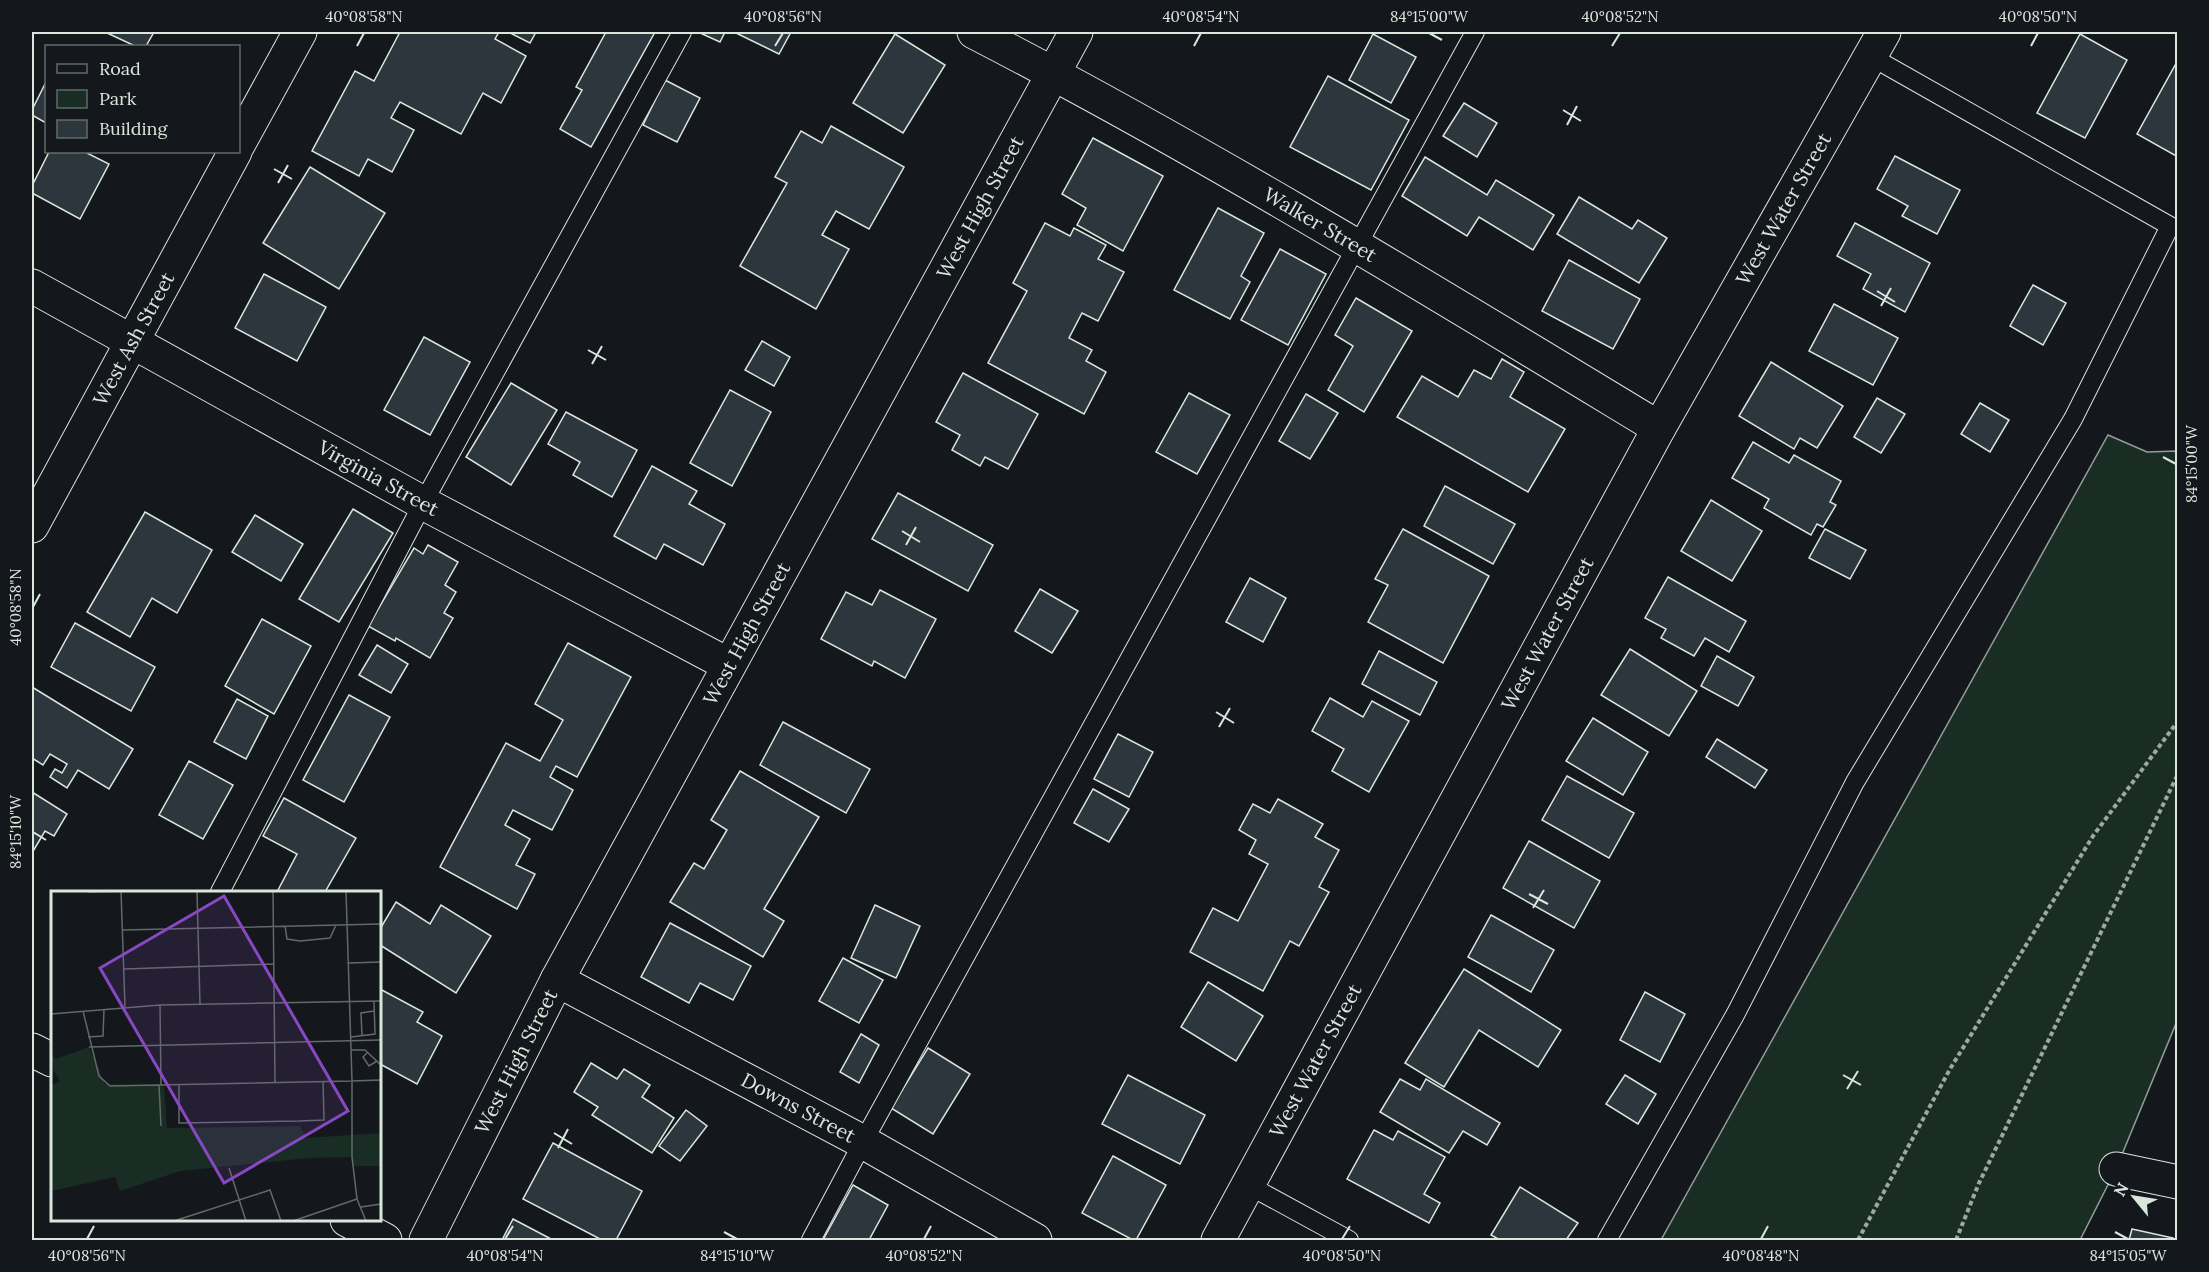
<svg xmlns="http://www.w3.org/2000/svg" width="2209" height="1272" font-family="Lora,serif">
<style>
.green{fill:#1a2d24;stroke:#939e99;stroke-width:1.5}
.building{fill:#2c363c;stroke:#d8e6dc;stroke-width:1.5}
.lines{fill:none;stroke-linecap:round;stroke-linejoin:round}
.lane-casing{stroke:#d8e6dc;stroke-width:20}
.street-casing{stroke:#d8e6dc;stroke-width:35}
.path{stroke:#9da8a2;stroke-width:4;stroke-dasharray:4.5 3;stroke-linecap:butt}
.lane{stroke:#14181c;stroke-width:18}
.street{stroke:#14181c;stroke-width:33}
.ticks{fill:none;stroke:#d8e6dc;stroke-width:2}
.labels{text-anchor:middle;stroke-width:4.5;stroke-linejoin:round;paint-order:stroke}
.street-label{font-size:20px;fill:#d8e6dc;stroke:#14181c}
.inset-road{fill:none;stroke:#626a69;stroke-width:1.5}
.view{fill:#8948c3;fill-opacity:0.15;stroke:#8948c3;stroke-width:3}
.inset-edge{fill:none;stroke:#d8e6dc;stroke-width:3}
.neatline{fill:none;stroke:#d8e6dc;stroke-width:2}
.ticks-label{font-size:15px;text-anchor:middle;fill:#d8e6dc}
</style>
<rect width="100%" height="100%" fill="#14181c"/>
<polygon class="green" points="2108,435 2147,452 2177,451 2177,1021 2116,1169 2080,1240 1661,1240"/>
<g class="building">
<polygon points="105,32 154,32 146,46 135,46"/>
<polygon points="400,32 499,32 495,39 526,56 501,103 483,93 461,134 400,102 391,118 414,130 392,172 368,159 359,176 312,151 355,71 374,81"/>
<polygon points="508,32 536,32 530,43"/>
<polygon points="606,32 655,32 591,147 560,129 582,90 576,87"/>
<polygon points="698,32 725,32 720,42"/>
<polygon points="734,32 791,32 779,54"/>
<polygon points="895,34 945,65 903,133 853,103"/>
<polygon points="1373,34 1416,57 1391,103 1349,80"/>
<polygon points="2080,34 2127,60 2085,138 2037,113"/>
<polygon points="2178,60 2178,157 2137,134"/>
<polygon points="1328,76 1409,120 1371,190 1290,147"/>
<polygon points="665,80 700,98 677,142 643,125"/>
<polygon points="46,82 46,123 32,115 32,110"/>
<polygon points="1464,103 1497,123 1477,157 1443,136"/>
<polygon points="831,126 904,167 869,229 836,211 822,235 849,249 816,309 740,266 787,183 775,177 801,131 822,143"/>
<polygon points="1093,138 1163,176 1123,251 1077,225 1086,208 1062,194"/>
<polygon points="49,152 85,152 109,164 80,219 32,193 32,186"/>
<polygon points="1895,156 1960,190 1937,234 1902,216 1908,206 1877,189"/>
<polygon points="1425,157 1487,195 1496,180 1554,215 1533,250 1479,217 1467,236 1402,196"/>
<polygon points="310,167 385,213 339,289 263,243"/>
<polygon points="1579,197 1632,229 1638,220 1667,238 1639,283 1557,234"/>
<polygon points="1218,208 1264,233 1241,276 1250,282 1230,319 1174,290"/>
<polygon points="1045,223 1070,236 1074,228 1106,245 1098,259 1124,272 1098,321 1082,313 1069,338 1092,350 1086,361 1106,372 1084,414 988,363 1027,291 1013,283"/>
<polygon points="1855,223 1930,263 1905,312 1863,289 1871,274 1837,256"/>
<polygon points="1280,249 1326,274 1288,345 1241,320"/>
<polygon points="1569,260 1640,299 1613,349 1542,311"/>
<polygon points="264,274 326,307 297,361 235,328"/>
<polygon points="2033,285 2066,303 2043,345 2010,326"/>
<polygon points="1356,298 1412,331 1364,412 1328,390 1353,346 1335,335"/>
<polygon points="1834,304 1898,338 1873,385 1809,351"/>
<polygon points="424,337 470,362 430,435 384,410"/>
<polygon points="762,341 790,357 774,386 745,370"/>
<polygon points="1502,359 1524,372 1510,397 1565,429 1528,492 1397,417 1422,376 1458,397 1474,370 1491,379"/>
<polygon points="1771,362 1843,406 1817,448 1800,438 1794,449 1739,416"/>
<polygon points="963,373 1038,414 1008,469 985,457 980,466 952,450 960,435 936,422"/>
<polygon points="511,383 557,410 511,485 466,457"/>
<polygon points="730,390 771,412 732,486 690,463"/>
<polygon points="1189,393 1230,415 1197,474 1156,452"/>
<polygon points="1306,394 1338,413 1310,459 1279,441"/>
<polygon points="1877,398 1905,414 1881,453 1854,437"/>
<polygon points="1980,403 2009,420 1990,452 1961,434"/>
<polygon points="566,412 637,450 612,497 573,475 580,462 548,444"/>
<polygon points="1753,442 1789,463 1794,455 1841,481 1830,502 1836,505 1823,527 1817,524 1811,535 1764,508 1769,499 1732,478"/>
<polygon points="652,466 697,491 689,504 725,524 703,565 664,544 656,559 614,536"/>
<polygon points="1445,486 1515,524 1493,564 1424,526"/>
<polygon points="898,493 993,545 968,591 872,539"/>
<polygon points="1711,500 1762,531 1732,581 1681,551"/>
<polygon points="353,509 393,533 339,622 299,599"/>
<polygon points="145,512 212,550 177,613 152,598 130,637 87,612"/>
<polygon points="255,515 303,544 281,581 232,552"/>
<polygon points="1403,529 1489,576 1443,663 1368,622 1388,585 1375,579"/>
<polygon points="1825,529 1866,550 1850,579 1809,558"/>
<polygon points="428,545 458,562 445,585 456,592 444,613 453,618 430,658 396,638 395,641 368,626 414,548 423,554"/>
<polygon points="1668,577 1746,621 1729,652 1705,638 1694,656 1661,638 1666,629 1645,618"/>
<polygon points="1250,578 1286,598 1263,642 1226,622"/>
<polygon points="1040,589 1078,611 1052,653 1015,631"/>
<polygon points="880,590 936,619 905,678 874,661 872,666 821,639 846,592 872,605"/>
<polygon points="262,619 311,646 274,714 225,686"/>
<polygon points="75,623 155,667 131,711 51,667"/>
<polygon points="568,643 631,677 577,777 556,766 550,777 573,790 552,830 513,810 505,825 530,839 516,865 535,874 517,909 440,867 506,743 540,761 563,720 535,704"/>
<polygon points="377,645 408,664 391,693 359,675"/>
<polygon points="1630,649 1697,691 1669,736 1601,695"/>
<polygon points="1379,651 1437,682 1420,715 1362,684"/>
<polygon points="1717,656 1754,677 1738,706 1701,686"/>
<polygon points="32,687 133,749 109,789 78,770 67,788 50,777 55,769 62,773 67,764 50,754 43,765 32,758"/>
<polygon points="349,695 390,717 344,802 303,780"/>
<polygon points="1330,698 1363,717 1372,701 1409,721 1369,792 1332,771 1344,749 1312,731"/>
<polygon points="237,699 268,716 246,759 214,742"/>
<polygon points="1593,718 1648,752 1623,795 1566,761"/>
<polygon points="783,722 870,769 846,813 760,765"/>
<polygon points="1118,734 1153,752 1129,797 1094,779"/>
<polygon points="1717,739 1767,770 1755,788 1706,757"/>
<polygon points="189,761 233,785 203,839 159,815"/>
<polygon points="740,771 819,817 764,909 784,921 763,957 670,902 694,863 704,869 727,830 711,820"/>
<polygon points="1567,776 1634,813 1609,858 1542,820"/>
<polygon points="1093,789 1129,809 1109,842 1074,823"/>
<polygon points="32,792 67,814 54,836 45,831 32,853"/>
<polygon points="284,798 356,838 325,892 277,892 297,854 263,836"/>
<polygon points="1278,799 1323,824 1315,837 1339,850 1319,887 1329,892 1299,946 1290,941 1263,991 1190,952 1213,908 1238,921 1268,864 1249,854 1256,840 1239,830 1253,804 1270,813"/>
<polygon points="1529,841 1600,881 1574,928 1503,888"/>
<polygon points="396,902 430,924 441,905 491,936 456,993 380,945 380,929"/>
<polygon points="875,905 920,926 896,978 851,958"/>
<polygon points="1491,915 1554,950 1531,992 1468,957"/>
<polygon points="670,923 751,966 733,1000 700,983 689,1003 641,977"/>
<polygon points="843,958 883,980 859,1023 819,1001"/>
<polygon points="1464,969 1561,1030 1538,1067 1479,1030 1444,1087 1405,1063"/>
<polygon points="1208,982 1263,1016 1236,1061 1181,1027"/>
<polygon points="380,989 423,1012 417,1022 442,1036 417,1084 380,1064"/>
<polygon points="1645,992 1685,1014 1660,1062 1620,1040"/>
<polygon points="861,1034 879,1045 859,1083 840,1072"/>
<polygon points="928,1048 970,1074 933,1134 891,1108"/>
<polygon points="591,1063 617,1079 624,1069 650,1085 642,1097 674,1118 652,1153 592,1115 598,1107 574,1092"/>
<polygon points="1128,1075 1205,1115 1180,1164 1102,1124"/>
<polygon points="1625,1075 1656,1094 1638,1124 1606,1104"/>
<polygon points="1400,1079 1420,1090 1426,1079 1500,1123 1487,1145 1463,1131 1449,1153 1380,1112"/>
<polygon points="686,1110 707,1126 680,1161 659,1146"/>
<polygon points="1374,1130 1393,1140 1398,1131 1445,1157 1424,1194 1440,1203 1429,1223 1347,1179"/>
<polygon points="553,1143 642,1191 616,1240 602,1240 523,1199"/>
<polygon points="1113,1156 1166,1185 1136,1240 1133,1240 1082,1213"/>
<polygon points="853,1185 888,1205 869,1240 823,1240"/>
<polygon points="1520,1187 1578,1223 1566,1240 1500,1240 1491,1235"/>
<polygon points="513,1219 553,1240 502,1240"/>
<polygon points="2132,1229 2173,1238 2172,1240 2129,1240"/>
</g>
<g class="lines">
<defs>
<g id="lane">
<polyline points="220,892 423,503 682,32"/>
<polyline points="1248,1185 1349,1240"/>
<polyline points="811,1240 863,1142 1475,32"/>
<polyline points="1607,1240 1735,1015 1855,782 2073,419 2170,226 1870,56"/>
</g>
<g id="street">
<path id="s1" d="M 974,32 C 1208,153 1433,291 1659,428"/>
<polyline points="238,145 300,32"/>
<path id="s2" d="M 32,286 L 423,503 L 729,665"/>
<path id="s3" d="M 32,526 L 235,152"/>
<path id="s4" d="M 557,980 L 863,1142 L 1035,1240"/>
<polyline points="32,1050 52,1060"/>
<polyline points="2116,1169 2178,1182"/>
<polyline points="347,1220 385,1240"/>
<path id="s5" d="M 426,1240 L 557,980 L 1076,32"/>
<path id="s6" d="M 1218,1240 L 1659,428 L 1884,32"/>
</g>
</defs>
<use href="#lane" class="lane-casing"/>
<use href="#street" class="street-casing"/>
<g class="path">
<polyline points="1858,1240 1950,1069 2093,836 2178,721"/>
<polyline points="1956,1240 1979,1183 2178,774"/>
</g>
<use href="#lane" class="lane"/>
<use href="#street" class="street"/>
</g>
<path class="ticks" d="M 1429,33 L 1442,40M 357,46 L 364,33M 775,46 L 783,33M 1194,46 L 1201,33M 1612,46 L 1620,33M 2031,46 L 2038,33M 1563,110 L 1581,121M 1567,125 L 1577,106M 274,169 L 292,179M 278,183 L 288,165M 1877,291 L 1895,302M 1881,306 L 1891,288M 588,350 L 606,360M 592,364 L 602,346M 2163,457 L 2176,464M 902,531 L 920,542M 906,545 L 916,527M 33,607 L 40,594M 1216,712 L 1234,723M 1219,727 L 1230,708M 33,832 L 46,840M 1529,894 L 1548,904M 1533,908 L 1544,890M 1843,1075 L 1861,1085M 1847,1089 L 1858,1071M 554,1133 L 572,1144M 558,1148 L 568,1129M 724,1232 L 737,1239M 2115,1232 L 2128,1239M 87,1239 L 94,1226M 505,1239 L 513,1226M 924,1239 L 931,1226M 1342,1239 L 1350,1226M 1761,1239 L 1768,1226"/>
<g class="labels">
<g class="street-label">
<text dy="7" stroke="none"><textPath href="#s5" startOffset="1172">West High Street</textPath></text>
<text dy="7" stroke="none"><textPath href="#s6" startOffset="1176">West Water Street</textPath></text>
<text dy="7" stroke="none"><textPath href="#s1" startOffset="396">Walker Street</textPath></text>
<text dy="7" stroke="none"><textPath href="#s3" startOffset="213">West Ash Street</textPath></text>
<text dy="7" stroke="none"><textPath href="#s2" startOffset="396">Virginia Street</textPath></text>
<text dy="7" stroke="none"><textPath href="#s5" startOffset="686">West High Street</textPath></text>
<text dy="7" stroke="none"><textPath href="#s6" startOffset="690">West Water Street</textPath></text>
<text dy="7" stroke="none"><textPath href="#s6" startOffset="204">West Water Street</textPath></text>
<text dy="7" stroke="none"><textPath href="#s5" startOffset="200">West High Street</textPath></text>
<text dy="7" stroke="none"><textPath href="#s4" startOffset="273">Downs Street</textPath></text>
</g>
</g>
<g transform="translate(51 891)">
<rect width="330" height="330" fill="#14181c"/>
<path d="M 38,156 L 54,193 L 113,194 L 116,237 L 249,235 L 255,247 L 330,242 L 330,275 L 302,275 L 301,266 L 258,267 L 129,280 L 69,300 L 64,286 L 0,300 L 0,195 L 9,190 L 0,176 L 0,163 L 5,168 Z" fill="#1a2d24"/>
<path class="inset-road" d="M 70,0 L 74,116M 146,0 L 149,113M 222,0 L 224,191M 37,1 L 83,0M 234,35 L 236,48 L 249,50 L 279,47 L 285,34M 71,39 L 330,33M 298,72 L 330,71M 73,78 L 223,73M 109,114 L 110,194M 32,120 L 48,185 L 59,195 L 301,190 L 295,0M 0,123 L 109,114 L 330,110M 311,145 L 310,122 L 323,120M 37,146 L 52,145 L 53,118M 300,146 L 324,143 L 323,110M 38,156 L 330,149M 300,159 L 314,159 L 330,174M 316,162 L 312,166 L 318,175 L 326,170M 128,193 L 128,232 L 248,230 L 273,229 L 272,190M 108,194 L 110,235M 178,277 L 195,330M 306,308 L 315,330M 310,316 L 330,313M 123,330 L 219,299 L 230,330M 242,330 L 306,308 L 301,266 L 301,190 L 330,189"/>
<path class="view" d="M 173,5 L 297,220 L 173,292 L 49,77 Z"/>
<rect width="330" height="330" class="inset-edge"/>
</g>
<rect width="2209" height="1272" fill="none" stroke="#14181c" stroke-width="66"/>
<rect x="45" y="45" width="195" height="108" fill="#14181c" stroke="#626a69" stroke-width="1.5"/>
<rect x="57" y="64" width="30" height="9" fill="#14181c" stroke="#626a69" stroke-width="1.5"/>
<text x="99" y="75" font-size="18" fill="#d8e6dc">Road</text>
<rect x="57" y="90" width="30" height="18" fill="#1a2d24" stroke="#626a69" stroke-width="1.5"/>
<text x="99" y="105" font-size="18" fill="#d8e6dc">Park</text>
<rect x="57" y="120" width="30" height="18" fill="#2c363c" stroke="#626a69" stroke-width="1.5"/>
<text x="99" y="135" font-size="18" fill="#d8e6dc">Building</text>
<g transform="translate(2134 1197) rotate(300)" stroke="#14181c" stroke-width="4.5" paint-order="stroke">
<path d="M0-4.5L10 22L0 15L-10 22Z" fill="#d8e6dc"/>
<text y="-9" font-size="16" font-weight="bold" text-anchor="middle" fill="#d8e6dc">N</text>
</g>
<rect x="33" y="33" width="2143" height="1206" class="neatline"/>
<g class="ticks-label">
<text x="364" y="22">40°08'58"N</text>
<text x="783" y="22">40°08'56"N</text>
<text x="1201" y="22">40°08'54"N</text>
<text x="1429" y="22">84°15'00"W</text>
<text x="1620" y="22">40°08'52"N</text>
<text x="2038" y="22">40°08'50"N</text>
<text transform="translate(2192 464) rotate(-90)" y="5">84°15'00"W</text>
<text transform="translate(16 607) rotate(-90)" y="5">40°08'58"N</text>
<text transform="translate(16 832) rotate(-90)" y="5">84°15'10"W</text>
<text x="87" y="1261">40°08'56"N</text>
<text x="505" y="1261">40°08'54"N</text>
<text x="737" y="1261">84°15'10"W</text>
<text x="924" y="1261">40°08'52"N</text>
<text x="1342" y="1261">40°08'50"N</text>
<text x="1761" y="1261">40°08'48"N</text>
<text x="2128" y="1261">84°15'05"W</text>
</g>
</svg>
